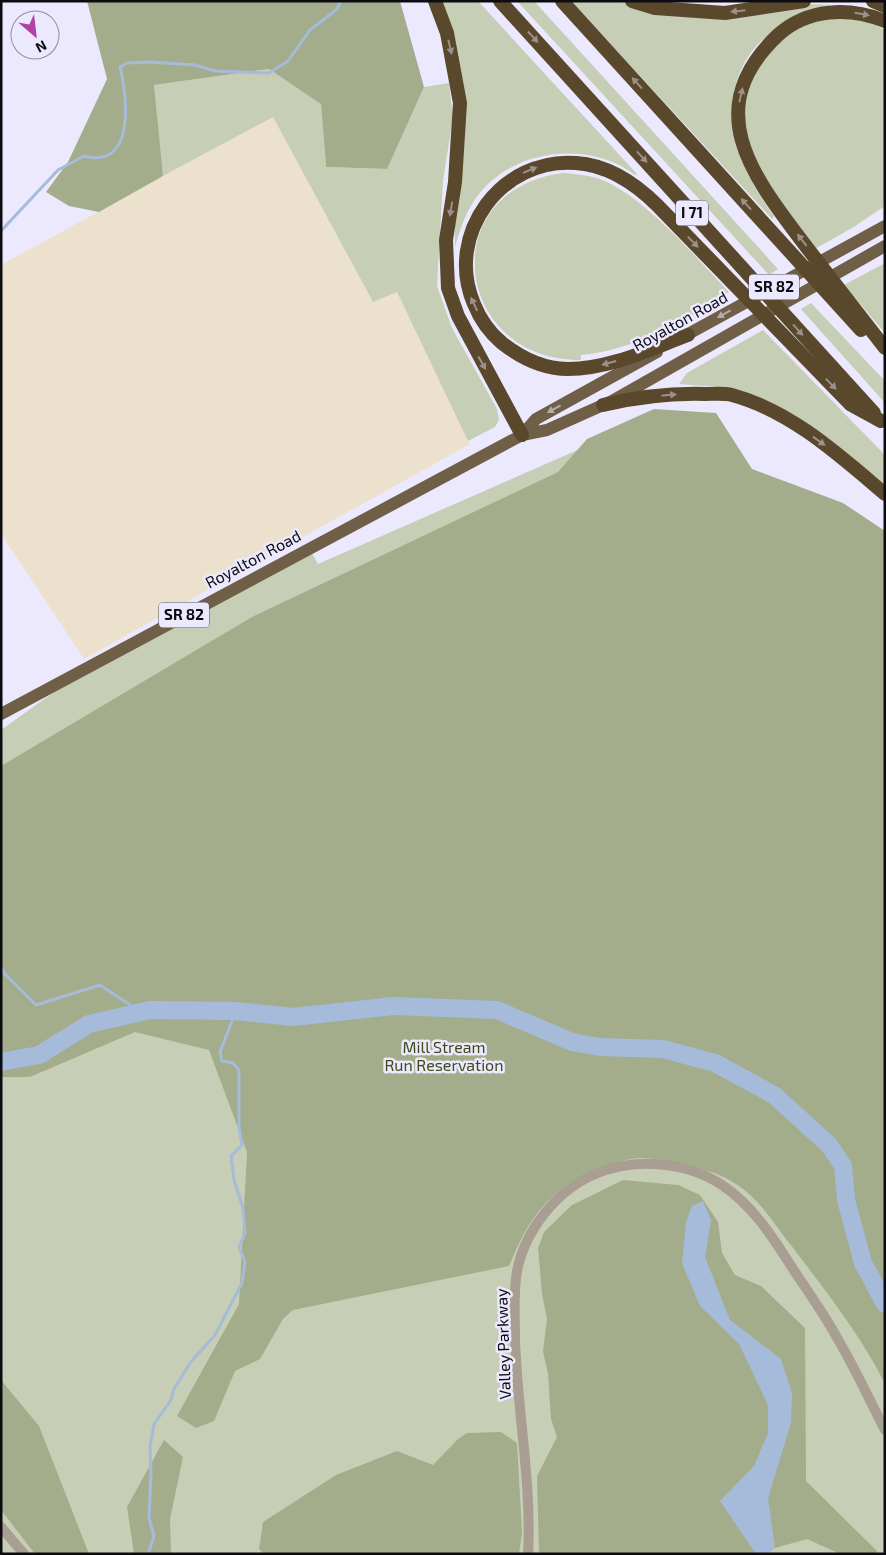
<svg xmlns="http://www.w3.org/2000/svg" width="886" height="1555" font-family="'Exo 2',sans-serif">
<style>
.commercial{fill:#ece1cc}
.green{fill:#c7ceb6}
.forest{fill:#a3ad8b}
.water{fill:#a5bbd9}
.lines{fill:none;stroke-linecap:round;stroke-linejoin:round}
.stream{stroke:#a5bbd9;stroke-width:3}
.river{stroke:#a5bbd9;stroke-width:18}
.tertiary{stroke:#a89e91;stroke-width:10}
.primary{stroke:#6f5f47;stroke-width:12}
.motorway{stroke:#5a482d;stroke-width:14}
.oneway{fill:#9c908b}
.oneway2{fill:#b4abac}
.labels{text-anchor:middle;stroke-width:5;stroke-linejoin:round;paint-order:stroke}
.shield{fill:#ece9fe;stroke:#4f4e58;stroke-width:1}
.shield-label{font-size:15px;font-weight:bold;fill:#0c0b11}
.street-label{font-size:16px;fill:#0c0b11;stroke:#ece9fe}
.park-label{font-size:16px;fill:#3f4b14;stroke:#ece9fe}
</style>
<rect width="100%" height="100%" fill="#ece9fe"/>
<polygon class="commercial" points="273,116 373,302 397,292 470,444 84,659 1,534 1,265"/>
<g class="green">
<path d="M 439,1 L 478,1 L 637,174 L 635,175 C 629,171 622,166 615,163 C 566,142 501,156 472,204 C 464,217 459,233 455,247 L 455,217 L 464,140 Z"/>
<polygon points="517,1 534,1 778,269 769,275"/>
<path d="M 571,1 L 620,1 L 653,12 L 762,12 L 810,4 L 831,5 C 715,34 710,130 774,216 L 772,219 Z"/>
<path d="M 840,18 L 870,22 L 885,30 L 885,206 L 852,228 L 813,250 C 796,226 771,197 758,172 C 730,117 746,49 806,25 C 817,20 829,19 840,18 Z"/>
<polygon points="269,69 321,103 326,167 386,169 424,87 449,83 453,117 443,181 437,286 452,328 497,409 499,420 495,427 468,441 397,292 373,302 273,117 163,176 153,85"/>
<path d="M 563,173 C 574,174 586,175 597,178 C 642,193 696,258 729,292 C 690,321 630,351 581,355 L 581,360 C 454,361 432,190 563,173 Z"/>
<polygon points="885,263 885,333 844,285"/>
<polygon points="811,303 885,381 885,403 801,309"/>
<polygon points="763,330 885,455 885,488 762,399 718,387 679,384 687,373"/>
<polygon points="655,416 885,569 885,1554 1,1554 1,730 68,682 309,548 318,564"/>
</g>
<g class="forest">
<polygon points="87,1 400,1 424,87 387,169 326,167 321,104 269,69 154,85 163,176 99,212 69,206 46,192 68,162 107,79"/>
<path d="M 654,409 L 716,413 L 752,469 L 843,503 L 885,531 L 885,1384 C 861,1335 826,1292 794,1249 C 777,1228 762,1202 739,1186 C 721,1173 697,1167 676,1163 C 661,1160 646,1156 631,1159 C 593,1165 555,1187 533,1219 C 523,1233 516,1250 509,1266 L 293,1310 L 283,1319 L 260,1359 L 235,1371 L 214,1421 L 196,1428 L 177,1416 L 239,1304 L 247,1152 L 209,1050 L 135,1032 L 30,1077 L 1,1077 L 1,766 L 252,617 L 558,472 L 587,439 Z"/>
<polygon points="623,1180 678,1185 700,1195 718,1222 722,1253 735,1275 761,1286 805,1328 806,1481 877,1551 876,1554 840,1554 807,1539 775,1548 766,1554 539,1554 537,1476 557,1437 551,1419 548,1374 543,1351 547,1319 542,1294 538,1248 544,1232 572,1205"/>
<polygon points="1,1380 39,1426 89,1554 35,1554 1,1510"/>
<polygon points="501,1432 517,1443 522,1533 519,1554 264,1554 259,1549 263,1522 336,1475 397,1451 433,1465 458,1439 467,1433"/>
<polygon points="164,1440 183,1457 170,1519 171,1554 134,1554 127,1507"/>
</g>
<polygon class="water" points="703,1201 711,1220 705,1257 730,1320 781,1359 792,1393 791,1423 768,1498 775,1548 766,1554 756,1554 720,1501 754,1466 768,1433 768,1405 739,1344 700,1306 682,1263 686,1222 692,1206"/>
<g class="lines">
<g class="stream">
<path d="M 1,231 L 58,170 L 84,156 C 136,170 127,97 120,67 L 127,63 L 150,62 L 195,65 L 215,71 L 269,73 L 288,61 L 310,30 L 336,10 L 341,1"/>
<polyline points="1,967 5,974 36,1005 100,985 141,1012"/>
<polyline points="148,1554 154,1536 149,1518 151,1473 150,1447 154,1424 171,1400 174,1389 190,1363 215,1335 242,1283 245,1262 239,1247 245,1233 243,1208 234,1180 231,1156 242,1145 239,1127 239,1070 233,1063 222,1061 220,1052 236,1011"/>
</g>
<polyline class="river" points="1,1062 39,1055 89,1024 150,1010 236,1011 293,1017 394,1006 497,1010 572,1042 600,1047 663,1049 715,1063 774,1095 829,1145 843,1166 846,1200 863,1263 885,1304"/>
<g class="tertiary">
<polyline points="1,1527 24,1554"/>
<path d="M 528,1554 C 532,1482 517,1410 515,1339 C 515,1316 513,1294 517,1271 C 525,1231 555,1192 593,1175 C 632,1157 686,1161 722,1185 C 754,1206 775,1241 795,1272 C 809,1293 824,1314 836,1336 C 854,1366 869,1399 885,1430"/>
</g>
<g class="primary">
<polyline points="679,339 885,226"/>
<polyline points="522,435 536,419 657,352"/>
<polyline points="1,714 522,435 547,430 612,401 885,246"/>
</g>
<g class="motorway">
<polyline points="435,1 447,33 460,103 455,182 446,240 448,288 458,316 522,435"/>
<polyline points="500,1 874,413"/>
<polyline points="562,1 861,330"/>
<polyline points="632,1 655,8 725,13 804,1"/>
<polyline points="873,1 885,6"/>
<path d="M 885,21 C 849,7 808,8 778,35 C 697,111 756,180 808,249 C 834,282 859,315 885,348"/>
<path d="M 688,335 C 650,349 610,369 568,369 C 544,369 521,358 502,343 C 490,333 480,319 474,304 C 444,234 502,157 576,163 C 608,165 636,184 658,206 L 850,404 L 881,421"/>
<path d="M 603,405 C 637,397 671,393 705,394 C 714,394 724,393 732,395 C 791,411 839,455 885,494"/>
</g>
</g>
<defs><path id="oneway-solid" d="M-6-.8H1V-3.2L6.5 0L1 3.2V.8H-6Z" transform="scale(1.25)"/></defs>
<g class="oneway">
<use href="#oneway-solid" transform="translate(738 11) rotate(174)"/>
<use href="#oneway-solid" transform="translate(862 14) rotate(10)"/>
<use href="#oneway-solid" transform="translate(533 37) rotate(47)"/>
<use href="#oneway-solid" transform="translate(450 47) rotate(77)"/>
<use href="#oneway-solid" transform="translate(637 83) rotate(-132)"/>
<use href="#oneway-solid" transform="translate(741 95) rotate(-77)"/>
<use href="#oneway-solid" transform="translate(642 157) rotate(48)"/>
<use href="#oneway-solid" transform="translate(530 170) rotate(-22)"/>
<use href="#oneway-solid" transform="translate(746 204) rotate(-132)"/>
<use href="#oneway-solid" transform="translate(451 209) rotate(99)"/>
<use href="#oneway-solid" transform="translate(802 240) rotate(-128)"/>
<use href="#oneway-solid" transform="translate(693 242) rotate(46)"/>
<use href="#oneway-solid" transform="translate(474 304) rotate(-115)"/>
<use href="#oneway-solid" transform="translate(798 330) rotate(48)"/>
<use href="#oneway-solid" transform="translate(482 363) rotate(61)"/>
<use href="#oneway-solid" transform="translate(609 363) rotate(165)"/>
<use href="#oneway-solid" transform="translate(831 384) rotate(46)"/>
<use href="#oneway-solid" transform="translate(669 395) rotate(-6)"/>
<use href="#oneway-solid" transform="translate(819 441) rotate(36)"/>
</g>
<g class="oneway2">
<use href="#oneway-solid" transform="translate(724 314) rotate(151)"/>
<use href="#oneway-solid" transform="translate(554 409) rotate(151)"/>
</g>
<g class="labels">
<g class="shield">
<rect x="676" y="200.5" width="32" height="25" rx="4"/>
<rect x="749" y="274.5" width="50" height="25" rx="4"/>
<rect x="159" y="602.5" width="50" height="25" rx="4"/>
</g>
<g class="shield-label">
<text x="692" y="218">I 71</text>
<text x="774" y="292">SR 82</text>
<text x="184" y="620">SR 82</text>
</g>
<g class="street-label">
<text transform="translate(680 321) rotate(-29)" y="6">Royalton Road</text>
<text transform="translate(253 559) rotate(-28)" y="6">Royalton Road</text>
<text transform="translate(503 1344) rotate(-92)" y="6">Valley Parkway</text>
</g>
<g class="park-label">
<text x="444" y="1053">Mill Stream<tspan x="444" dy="18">Run Reservation</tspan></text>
</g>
</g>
<rect width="886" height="1555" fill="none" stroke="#0c0b11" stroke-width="5"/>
<g transform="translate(35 35) rotate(152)"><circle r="24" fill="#ece9fe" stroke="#92909f"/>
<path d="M0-4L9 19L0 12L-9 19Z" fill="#af42a2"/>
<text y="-8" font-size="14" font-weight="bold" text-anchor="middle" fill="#0c0b11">N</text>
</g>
</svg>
